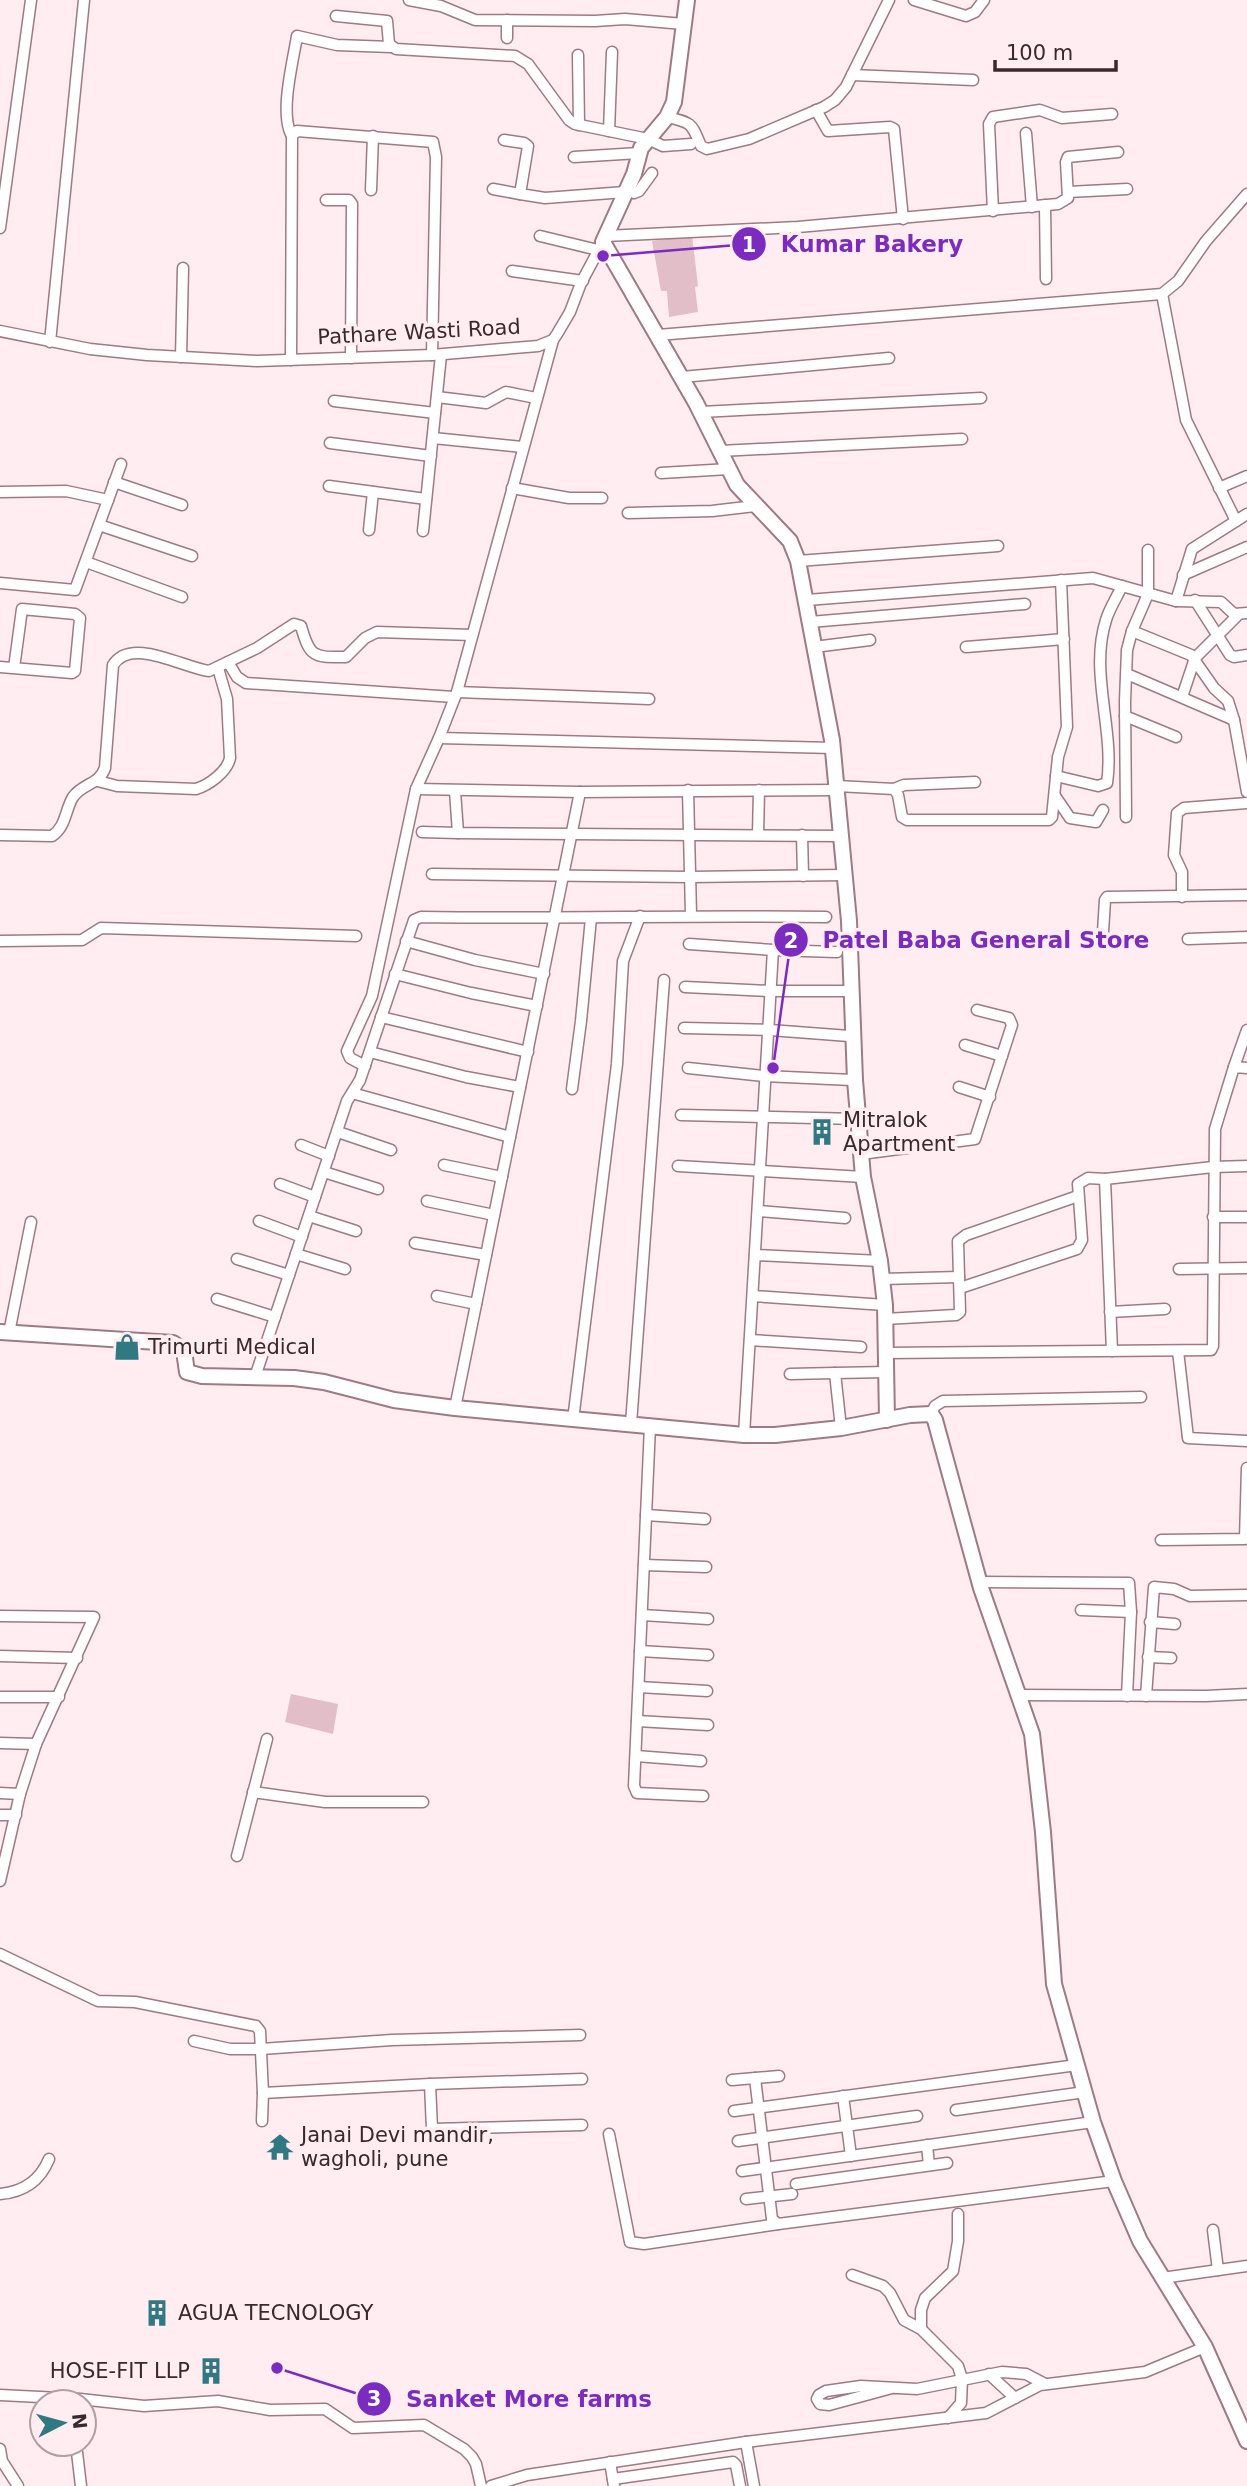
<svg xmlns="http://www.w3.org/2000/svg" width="1247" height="2486" font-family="'DejaVu Sans',sans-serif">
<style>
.green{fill:#e2bec8}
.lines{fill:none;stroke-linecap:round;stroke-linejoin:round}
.street-casing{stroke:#9f7984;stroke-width:13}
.secondary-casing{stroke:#9f7984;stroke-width:18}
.street{stroke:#fff;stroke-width:10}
.secondary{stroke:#fff;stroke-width:14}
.labels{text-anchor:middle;stroke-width:7;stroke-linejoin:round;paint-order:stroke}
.street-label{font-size:21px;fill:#39292e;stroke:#ffedf2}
.poi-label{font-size:21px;fill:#39292e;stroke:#ffedf2;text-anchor:start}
.leader{fill:none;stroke:#7b2cbf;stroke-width:2.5}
.callout-dot{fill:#7b2cbf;stroke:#ffedf2;stroke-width:2.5}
.mark-label{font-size:21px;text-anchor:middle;font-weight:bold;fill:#fff}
.callout-label{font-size:23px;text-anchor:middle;font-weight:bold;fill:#7b2cbf;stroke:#ffedf2;stroke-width:7;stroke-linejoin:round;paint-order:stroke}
</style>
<rect width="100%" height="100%" fill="#ffedf2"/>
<g class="green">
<polygon points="692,235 698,286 695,287 698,312 669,317 667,291 661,291 652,241"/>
<polygon points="291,1694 338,1704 333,1734 285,1722"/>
</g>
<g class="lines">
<defs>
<g id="street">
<polyline points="409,0 441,6 475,20 595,21 625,19 684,24"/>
<polyline points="914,0 966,16 975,12 984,0"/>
<polyline points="336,16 387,21 389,44 396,49 515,56 528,64 569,120 575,124 648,139 663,146 691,144"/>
<polyline points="507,38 507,20"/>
<polyline points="578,55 579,125"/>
<polyline points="852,75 973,80"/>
<polyline points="816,110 828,131 890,127 894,129 903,219"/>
<path d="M 667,117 C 693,123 691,123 701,146 L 707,149 L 749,139 L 824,107 L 835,100 L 846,87 L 889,0"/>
<polyline points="609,131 612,52"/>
<polyline points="1026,133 1032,207"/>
<path d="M 292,136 C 279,114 293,62 297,36 L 337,45 L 391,47"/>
<polyline points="504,140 524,143 528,146 520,194 545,198 625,192"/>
<polyline points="574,157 639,153"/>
<polyline points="493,189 520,194"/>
<polyline points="627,189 634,193 639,191 652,173"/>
<polyline points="371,190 373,136"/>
<polyline points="1068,192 1127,189"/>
<polyline points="326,200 349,200 352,204 351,358"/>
<polyline points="1045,205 1046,279"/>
<polyline points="993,211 989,124 993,117 1040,110 1062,118 1112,114"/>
<polyline points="0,228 31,0"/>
<polyline points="540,236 598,250"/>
<polyline points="605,236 798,227 1058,204 1068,198 1066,162 1068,157 1118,152"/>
<polyline points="512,271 583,281"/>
<polyline points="1162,294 1186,420 1236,521"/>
<polyline points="0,331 90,349 147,355 257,361 432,355 538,346 553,340 557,334 570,312 581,283 603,242"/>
<polyline points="658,335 1162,294 1178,281 1206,241 1247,194"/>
<polyline points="50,342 84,0"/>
<polyline points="181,357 183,268"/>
<polyline points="291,360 292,136 297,131 433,142 436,157 432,355"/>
<polyline points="682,377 889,358"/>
<polyline points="437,397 486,403 506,392 536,398"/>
<polyline points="334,401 435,413"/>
<polyline points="701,412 981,398"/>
<polyline points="433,438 522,447"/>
<polyline points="330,443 431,456"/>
<polyline points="720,451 962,439"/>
<polyline points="661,473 729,469"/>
<polyline points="114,482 182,505"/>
<polyline points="329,486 426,499"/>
<polyline points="512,488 569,498 602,498"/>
<polyline points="1219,488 1247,476"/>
<polyline points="0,492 66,491 108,500 75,590 0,583"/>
<polyline points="108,500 121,464"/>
<polyline points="628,513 712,511 755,506"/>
<polyline points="99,525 192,556"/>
<polyline points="369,530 373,492"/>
<polyline points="423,531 441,355"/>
<polyline points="798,561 998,546"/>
<polyline points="86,562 182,597"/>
<polyline points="1183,575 1247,547"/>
<polyline points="807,600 1093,578 1176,601 1221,602 1234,614 1247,613"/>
<polyline points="1195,600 1230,655 1234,657 1247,655"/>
<polyline points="1176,601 1192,549 1247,514"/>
<polyline points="810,622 1025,604"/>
<polyline points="1132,631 1191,655 1214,688 1228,701 1234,720 1247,792"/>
<polyline points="814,647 870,640"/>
<polyline points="966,647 1064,639"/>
<polyline points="228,662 237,677 246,683 454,697"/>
<path d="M 0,667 C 24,669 48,671 72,673 L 75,671 L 80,618 L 75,614 L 22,609 L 14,668"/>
<polyline points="1127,674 1234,720"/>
<polyline points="457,692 649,699"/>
<polyline points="1182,697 1195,658 1238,615"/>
<polyline points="1125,716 1176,737"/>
<polyline points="439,738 833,748"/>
<path d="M 1056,776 L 1098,786 L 1107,783 C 1115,730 1089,673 1106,620 C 1109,609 1117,597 1122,586"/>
<path d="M 98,781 L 117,786 L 196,789 C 209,785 227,772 230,758 L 227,699 L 218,668"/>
<polyline points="837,786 894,789 898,795 902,817 907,820 1049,820 1052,817 1058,757 1067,727 1061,580"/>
<polyline points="416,789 580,792 837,790"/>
<polyline points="894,789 904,785 975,782"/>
<polyline points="688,790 691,915"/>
<polyline points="455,791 458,833 841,836"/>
<polyline points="1055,796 1070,818 1096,822 1103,810"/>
<polyline points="1126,817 1125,701 1127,650 1132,631 1148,594 1148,550"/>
<polyline points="422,832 458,833"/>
<path d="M 0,835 L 52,836 C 66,827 65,810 73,797 C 83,783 99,785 105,768 L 113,665 C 131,636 184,668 209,671 L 257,648 L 294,624 L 301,626 C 310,659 315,657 346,657 L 365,638 L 377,632 L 472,635"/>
<polyline points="758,835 759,790"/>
<polyline points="802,835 803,876"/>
<polyline points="432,874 690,877 845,875"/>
<polyline points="1182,897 1182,872 1174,855 1177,813 1184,808 1247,803"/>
<polyline points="1103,932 1105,900 1107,897 1247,895"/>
<polyline points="1188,939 1247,937"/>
<polyline points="0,941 82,940 101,928 356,936"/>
<polyline points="406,941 475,960 544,974"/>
<polyline points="689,944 773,950 744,1435"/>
<polyline points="773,950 837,952"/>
<polyline points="395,974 471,993 537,1006"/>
<polyline points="685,987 770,991 845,991"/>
<polyline points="381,1017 528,1052"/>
<polyline points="684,1028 770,1030 849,1036"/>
<polyline points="965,1045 1002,1056"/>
<polyline points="370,1052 466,1077 520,1087"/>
<polyline points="365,1066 350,1058 347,1051 372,996 416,789 439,738 457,692 553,340"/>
<polyline points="1234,1067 1247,1030"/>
<polyline points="688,1068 764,1076 852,1080"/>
<polyline points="959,1087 990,1097"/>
<polyline points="572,1089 581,1021 591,918"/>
<polyline points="352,1093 510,1137"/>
<polyline points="681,1115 858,1119"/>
<polyline points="338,1132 391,1150"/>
<polyline points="301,1145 329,1156"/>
<polyline points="861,1154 975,1139 1012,1025 1009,1018 977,1010"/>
<polyline points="444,1165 502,1177"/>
<polyline points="678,1166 863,1177"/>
<polyline points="324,1172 378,1189"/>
<polyline points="280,1184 315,1197"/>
<polyline points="427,1201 494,1215"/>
<polyline points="758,1211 845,1218"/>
<polyline points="309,1216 356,1231"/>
<polyline points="1213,1217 1247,1217"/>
<polyline points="259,1221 302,1237"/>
<polyline points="415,1243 486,1255"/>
<polyline points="296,1254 345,1269"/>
<polyline points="755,1255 880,1261"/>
<polyline points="237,1259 289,1275"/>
<polyline points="1179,1269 1247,1268"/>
<polyline points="882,1279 959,1277"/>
<polyline points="960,1288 1077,1249 1082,1240 1078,1184 1088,1178 1105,1179"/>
<polyline points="437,1296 476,1304"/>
<polyline points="753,1296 885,1305"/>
<polyline points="217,1299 275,1317"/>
<polyline points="1110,1312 1165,1309"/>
<polyline points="885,1319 956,1315 960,1312 958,1241 966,1235 1078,1196"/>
<polyline points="9,1333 31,1222"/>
<polyline points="750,1340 861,1347"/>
<polyline points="1112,1351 1105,1179 1213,1167 1247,1166"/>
<polyline points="1178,1351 1188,1438 1247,1441"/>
<polyline points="885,1353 1211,1350 1213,1346 1215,1129 1234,1067 1247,1068"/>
<polyline points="790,1374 835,1373"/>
<path d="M 255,1377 L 347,1101 L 360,1080 L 414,920 L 421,917 C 556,919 691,915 826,917"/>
<polyline points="455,1408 580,792"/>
<polyline points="931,1414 935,1406 943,1401 1141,1397"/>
<polyline points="573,1420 617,1064 623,961 640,916"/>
<polyline points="631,1424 664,980"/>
<polyline points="650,1426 634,1786 637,1793 703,1796"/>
<polyline points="841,1428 835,1373 886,1372"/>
<polyline points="646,1515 705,1519"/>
<polyline points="1161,1540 1245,1539 1247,1468"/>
<polyline points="644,1565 706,1567"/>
<polyline points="980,1582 1129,1583 1131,1612 1127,1696"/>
<polyline points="1081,1610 1131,1612"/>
<polyline points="642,1615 708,1619"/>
<polyline points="0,1616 94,1617 36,1744 20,1794"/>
<polyline points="1150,1622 1175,1624"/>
<polyline points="640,1651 708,1655"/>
<polyline points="0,1656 77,1658"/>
<polyline points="1148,1657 1171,1658"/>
<polyline points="639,1687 707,1691"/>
<polyline points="1017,1695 1206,1696 1247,1694"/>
<polyline points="1146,1696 1154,1587 1174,1589 1190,1596 1247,1595"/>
<polyline points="0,1697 59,1697"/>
<polyline points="637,1721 708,1725"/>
<polyline points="0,1743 36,1744"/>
<polyline points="636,1756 701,1761"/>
<polyline points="253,1792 325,1802 423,1802"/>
<polyline points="0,1793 20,1794 0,1881"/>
<polyline points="0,1815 16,1815"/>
<polyline points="237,1856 267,1739"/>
<polyline points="0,1954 98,2001 135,2002 256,2026 260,2031 263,2093 430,2084 582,2079"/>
<polyline points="194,2041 230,2049 261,2049 392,2040 580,2035"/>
<polyline points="755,2078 772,2219 778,2224 1114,2181"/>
<polyline points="732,2080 779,2076"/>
<polyline points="430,2084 432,2129 582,2125"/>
<polyline points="843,2096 851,2156"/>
<polyline points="956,2110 1085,2092"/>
<polyline points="734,2111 1077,2065"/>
<polyline points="262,2121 263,2093"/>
<polyline points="609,2134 630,2242 644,2244 778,2224"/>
<polyline points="738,2141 917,2116"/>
<polyline points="927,2145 929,2165"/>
<polyline points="742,2171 1093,2122"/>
<polyline points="796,2184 947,2163"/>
<path d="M 0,2194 C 24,2192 40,2181 49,2159"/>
<polyline points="746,2199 792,2194"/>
<polyline points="1213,2230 1218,2270"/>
<polyline points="852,2275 883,2286 890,2293 904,2320 921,2329 958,2366 962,2379 961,2403 948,2418"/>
<polyline points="1162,2278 1247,2266"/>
<polyline points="921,2329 921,2310 925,2298 953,2271 958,2241 958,2214"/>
<polyline points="989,2374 1015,2398"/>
<polyline points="892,2388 829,2405 820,2404 817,2399 819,2395 826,2391 861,2386 917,2389 1002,2372 1026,2374 1045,2384"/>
<polyline points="0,2395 80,2399 144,2406 218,2401 270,2410 325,2409 353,2428 424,2425 464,2449 472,2457 476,2464 481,2486"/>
<polyline points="746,2442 754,2486"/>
<polyline points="76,2444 81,2486"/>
<polyline points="0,2449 2,2461 18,2486"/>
<polyline points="610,2462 614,2486"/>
<polyline points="613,2479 733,2462 736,2465 740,2486"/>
<polyline points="491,2486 527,2475 746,2442 986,2413 1040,2385 1145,2372 1205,2347"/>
</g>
<g id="secondary">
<polyline points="687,0 674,102 667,117 641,148 634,174 603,242 696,403 737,485 790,541 798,561 832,740 849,921 855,1080 863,1177 880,1261 885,1305 887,1420"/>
<polyline points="0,1332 173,1343 184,1351 187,1372 202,1376 294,1378 324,1382 394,1400 455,1408 744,1435 775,1435 841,1428 910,1415 931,1414 935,1420 981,1588 1032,1734 1043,1832 1054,1984 1093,2122 1114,2181 1140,2241 1205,2347 1247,2441"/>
</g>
</defs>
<use href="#street" class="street-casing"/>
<use href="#secondary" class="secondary-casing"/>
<use href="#street" class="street"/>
<use href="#secondary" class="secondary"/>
</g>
<defs>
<symbol id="building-bare" viewBox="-9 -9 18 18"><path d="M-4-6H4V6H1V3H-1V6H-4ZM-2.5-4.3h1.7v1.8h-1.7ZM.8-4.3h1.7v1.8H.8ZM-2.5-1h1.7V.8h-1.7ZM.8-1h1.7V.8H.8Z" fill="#307882" stroke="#ffedf2" stroke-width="2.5" paint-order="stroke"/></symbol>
<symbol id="shop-bare" viewBox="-9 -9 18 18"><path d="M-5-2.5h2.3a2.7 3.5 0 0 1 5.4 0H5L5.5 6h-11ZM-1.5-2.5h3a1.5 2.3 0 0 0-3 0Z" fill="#307882" stroke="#ffedf2" stroke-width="2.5" paint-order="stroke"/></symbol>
<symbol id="temple-bare" viewBox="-9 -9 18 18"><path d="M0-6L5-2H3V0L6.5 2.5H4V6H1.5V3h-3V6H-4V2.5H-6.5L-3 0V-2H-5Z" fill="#307882" stroke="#ffedf2" stroke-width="2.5" paint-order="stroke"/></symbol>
</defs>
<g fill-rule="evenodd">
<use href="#building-bare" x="803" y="1113" width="38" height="38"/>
<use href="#shop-bare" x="108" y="1328" width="38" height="38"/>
<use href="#temple-bare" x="261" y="2128" width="38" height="38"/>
<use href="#building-bare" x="138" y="2294" width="38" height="38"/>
<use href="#building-bare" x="192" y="2352" width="38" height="38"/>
</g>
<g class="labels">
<g class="street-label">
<text transform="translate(419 332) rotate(-3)" y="7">Pathare Wasti Road</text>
</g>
<g class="poi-label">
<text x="843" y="1127">Mitralok<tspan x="843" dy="24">Apartment</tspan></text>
<text x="148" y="1354">Trimurti Medical</text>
<text x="301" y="2142">Janai Devi mandir,<tspan x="301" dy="24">wagholi, pune</tspan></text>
<text x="178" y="2320">AGUA TECNOLOGY</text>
<text x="190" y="2378" text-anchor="end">HOSE-FIT LLP</text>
</g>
</g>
<path class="leader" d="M603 256L749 244M773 1068L791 940M277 2368L374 2399"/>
<g class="callout-dot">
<circle cx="603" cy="256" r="7"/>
<circle cx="773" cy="1068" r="7"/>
<circle cx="277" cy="2368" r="7"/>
<circle cx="749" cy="244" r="18"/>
<circle cx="791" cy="940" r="18"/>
<circle cx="374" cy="2399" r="18"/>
</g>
<g class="mark-label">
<text x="749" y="252">1</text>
<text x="791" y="948">2</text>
<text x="374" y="2406">3</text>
</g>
<g class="callout-label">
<text x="872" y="252">Kumar Bakery</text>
<text x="986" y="948">Patel Baba General Store</text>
<text x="529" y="2407">Sanket More farms</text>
</g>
<g transform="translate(63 2423) rotate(84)"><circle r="33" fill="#ffedf2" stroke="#b09fa4" stroke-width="2"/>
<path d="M0-5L12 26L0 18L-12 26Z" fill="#307882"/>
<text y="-10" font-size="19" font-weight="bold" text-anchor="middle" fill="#39292e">N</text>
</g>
<path d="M995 60v10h121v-10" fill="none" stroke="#39292e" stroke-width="3.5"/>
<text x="1006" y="60" font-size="21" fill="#39292e" stroke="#ffedf2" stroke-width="5" paint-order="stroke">100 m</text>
</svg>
